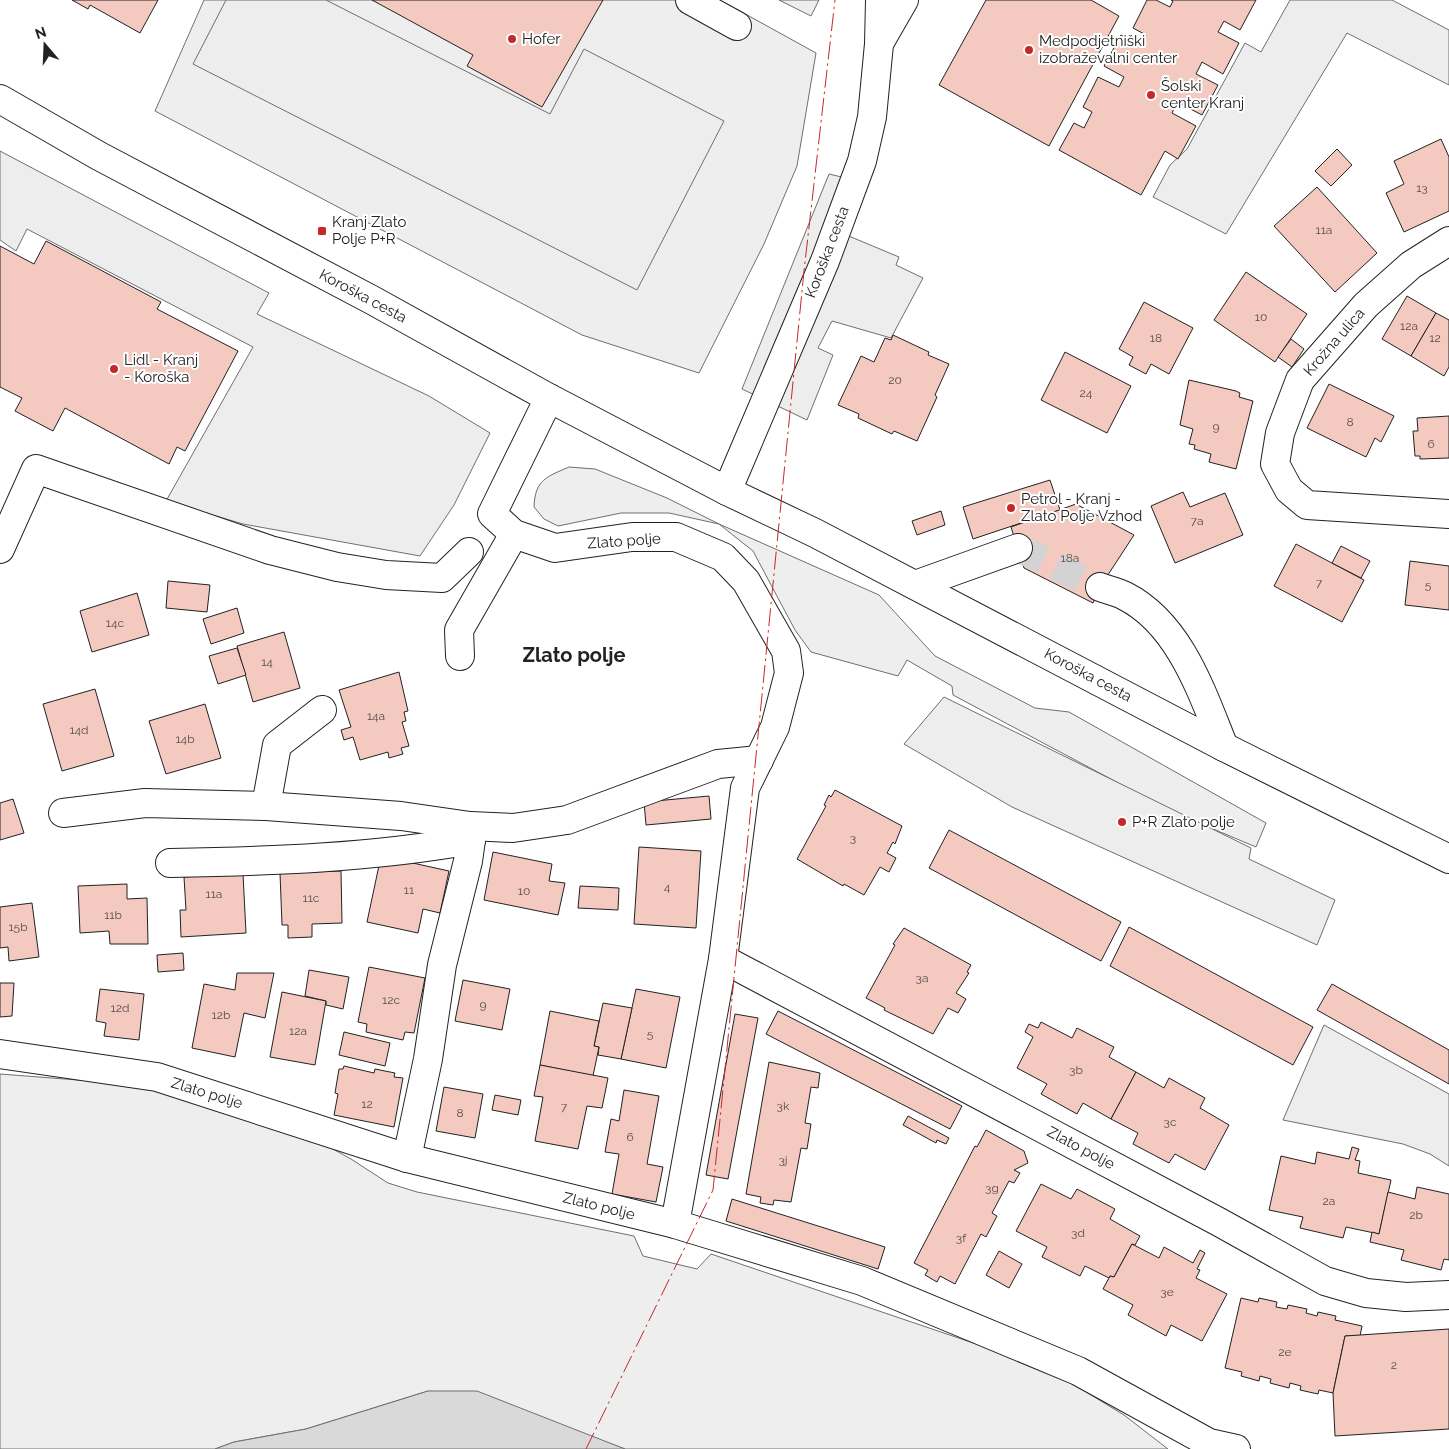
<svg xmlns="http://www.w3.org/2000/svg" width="1449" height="1449" font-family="Raleway,sans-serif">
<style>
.green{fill:#eee;stroke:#6f6f6f}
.parking{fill:#ededed;stroke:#6f6f6f}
.water{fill:#d9d9d9;stroke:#6f6f6f}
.building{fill:#f3c9c0;stroke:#222}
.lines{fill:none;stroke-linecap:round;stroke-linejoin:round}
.minor-tunnel{stroke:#d3d3d3;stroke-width:28;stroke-dasharray:28 14;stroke-linecap:butt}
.minor-casing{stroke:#222;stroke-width:30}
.major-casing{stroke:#222;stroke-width:30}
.minor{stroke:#fff;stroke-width:28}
.major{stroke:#fff;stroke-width:28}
.power{stroke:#c62828;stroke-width:1;stroke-dasharray:18 4 2.5 4;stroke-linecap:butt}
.poi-dot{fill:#c62828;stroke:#fff;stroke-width:2}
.labels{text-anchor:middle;stroke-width:4;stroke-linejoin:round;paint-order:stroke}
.number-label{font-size:12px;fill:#564c4a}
.poi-label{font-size:15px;fill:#222;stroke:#fff;text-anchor:start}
.street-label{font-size:15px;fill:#222;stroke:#fff}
.district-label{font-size:20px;font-weight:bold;fill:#222;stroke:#fff}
</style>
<rect width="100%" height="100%" fill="#fff"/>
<g class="green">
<polygon points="204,0 720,0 816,53 797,166 764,244 699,373 582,335 155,111"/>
<path d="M 569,467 L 595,469 L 667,498 L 719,524 L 879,595 L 935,656 L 1035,708 L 1069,712 L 1266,823 L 1256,847 L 1173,812 L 953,695 L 952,686 L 907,660 L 898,676 L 811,652 L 795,630 L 753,551 L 719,524 L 669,513 L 621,513 L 558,526 L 544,519 L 534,507 C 535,480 546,477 569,467 Z"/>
<polygon points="0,1074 104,1082 155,1090 293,1127 351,1159 388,1183 417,1192 634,1236 643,1256 697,1269 711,1254 991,1349 1073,1384 1124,1415 1168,1449 625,1449 575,1431 428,1391 306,1429 234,1442 215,1449 0,1449"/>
</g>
<g class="parking">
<polygon points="226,0 326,0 550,114 584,49 724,121 637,290 193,64"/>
<polygon points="779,0 819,0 811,16"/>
<polygon points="1290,0 1392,0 1449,30 1449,85 1347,33 1226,234 1153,197 1170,165 1187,149 1245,43 1261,52"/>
<polygon points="0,151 269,293 257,314 429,396 490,433 454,505 420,556 243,524 166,501 253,347 27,229 16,251 0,240"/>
<polygon points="829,174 850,179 832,229 899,257 896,265 923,278 891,338 832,321 818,348 833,355 807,420 742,389"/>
<polygon points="944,697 1251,848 1249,859 1335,900 1317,945 1012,807 904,744"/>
<polygon points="1324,1025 1449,1094 1449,1166 1430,1154 1403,1144 1283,1120"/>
</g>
<polygon class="water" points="428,1391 477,1391 625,1449 215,1449 234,1442 306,1429"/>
<g class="building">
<polygon points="72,0 158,0 140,33 90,5 88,9"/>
<polygon points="372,0 603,0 542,107 467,66 473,55"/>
<polygon points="986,0 1091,0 1119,16 1049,146 939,85"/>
<polygon points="1147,0 1156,0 1170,7 1173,1 1171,0 1256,0 1240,30 1224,21 1218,32 1239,43 1223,74 1202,62 1196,74 1218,85 1202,115 1177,102 1172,113 1196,126 1178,159 1165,151 1141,195 1059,150 1074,123 1084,128 1092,112 1083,107 1098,77 1119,87 1124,77 1104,66 1121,35 1141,45 1146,35 1133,28"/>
<polygon points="1441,139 1449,157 1449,211 1404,232 1386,193 1404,184 1394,161"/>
<polygon points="1337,149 1352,165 1331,186 1315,171"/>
<polygon points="1317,187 1377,253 1335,292 1274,226"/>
<polygon points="46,241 161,302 157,309 238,351 185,451 177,447 169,464 65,408 53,431 15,411 22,398 0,387 0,246 34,264"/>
<polygon points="1246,272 1307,314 1275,362 1214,320"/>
<polygon points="1407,296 1436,313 1411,356 1382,339"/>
<polygon points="1144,302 1193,328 1169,374 1151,364 1146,374 1129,365 1133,357 1119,349"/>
<polygon points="1436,313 1449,320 1449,367 1444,376 1411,356"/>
<polygon points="893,335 929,352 928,355 949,364 935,395 937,397 917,441 894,431 892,434 858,418 859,414 838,405 861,356 874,362 885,338 891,340"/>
<polygon points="1291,339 1304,349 1292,367 1278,357"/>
<polygon points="1065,352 1131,386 1107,433 1041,400"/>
<polygon points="1189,380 1236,391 1240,393 1239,397 1253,401 1236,469 1209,462 1211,454 1194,449 1195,445 1189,444 1193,429 1180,425"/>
<polygon points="1329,384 1394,416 1381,442 1375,438 1366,457 1307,428"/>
<polygon points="1449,416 1449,458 1420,459 1420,456 1415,456 1413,431 1418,431 1417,418"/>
<polygon points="1050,480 1060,510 973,539 963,507"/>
<polygon points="1183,492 1190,507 1225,493 1243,535 1175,563 1151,506"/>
<polygon points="1076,504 1134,535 1100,587 1093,603 1024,568 1011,527"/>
<polygon points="941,511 945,525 917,535 912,521"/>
<polygon points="1296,544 1364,580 1342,622 1274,586"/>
<polygon points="1341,546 1370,561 1361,578 1332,563"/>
<polygon points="1410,561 1449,566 1449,610 1405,605"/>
<polygon points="168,581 210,585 207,612 166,608"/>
<polygon points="137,593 149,635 92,652 80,611"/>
<polygon points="237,608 244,633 211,644 203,619"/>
<polygon points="284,632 300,688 253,702 237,646"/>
<polygon points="237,648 246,675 218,684 209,656"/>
<polygon points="399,672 408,711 404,712 406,721 402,722 409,746 401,748 403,754 389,758 388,752 360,760 353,737 344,740 341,730 351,727 339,690"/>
<polygon points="95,689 114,756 62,771 43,704"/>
<polygon points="205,704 221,758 166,774 149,721"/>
<polygon points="835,790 902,826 895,844 893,842 887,853 896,858 889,872 880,867 864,895 844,884 843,886 797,859 826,806 824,805 829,795 831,797"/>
<polygon points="709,796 711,819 646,825 644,802"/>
<polygon points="13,799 24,833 0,840 0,803"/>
<polygon points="949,830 1121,922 1101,961 929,868"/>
<polygon points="639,847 701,851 696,928 634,924"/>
<polygon points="493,852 552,864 549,881 565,883 558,915 484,900"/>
<polygon points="381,856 449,871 440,913 423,909 418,933 367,922"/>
<polygon points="341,871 342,923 312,924 312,937 288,938 288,925 282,925 280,873"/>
<polygon points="243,874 246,933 181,937 180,910 186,910 184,877"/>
<polygon points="127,884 127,899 147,898 148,944 110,944 109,931 80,933 78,886"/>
<polygon points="580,886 619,888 618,910 578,908"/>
<polygon points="32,903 39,957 9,961 8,947 0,948 0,907"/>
<polygon points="1129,927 1313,1027 1293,1065 1110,966"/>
<polygon points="904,928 971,965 967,972 969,973 956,993 966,999 958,1013 948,1008 933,1034 884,1010 885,1008 866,998 895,945 893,944"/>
<polygon points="183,953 184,970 158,972 157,955"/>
<polygon points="369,967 425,978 414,1033 405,1032 403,1040 366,1032 367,1024 358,1022"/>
<polygon points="309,970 349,977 343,1009 326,1005 326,1001 305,996"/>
<polygon points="237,973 274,973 265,1018 244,1013 235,1057 192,1048 204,984 235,990"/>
<polygon points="463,980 510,989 502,1030 455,1021"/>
<polygon points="0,983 14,983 12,1016 0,1017"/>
<polygon points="1332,984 1449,1050 1449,1084 1317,1010"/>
<polygon points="100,989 144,994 139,1040 104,1036 106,1023 96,1021"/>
<polygon points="636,989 680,997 666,1068 621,1059"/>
<polygon points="282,992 326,1001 315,1065 270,1057"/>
<polygon points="603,1003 632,1008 621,1059 598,1055 599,1047 594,1046"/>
<polygon points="550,1011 599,1021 594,1046 599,1047 593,1076 540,1065"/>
<polygon points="778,1011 962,1106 950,1129 766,1034"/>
<polygon points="735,1014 758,1018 728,1179 706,1175"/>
<polygon points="1041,1022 1072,1038 1077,1028 1114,1047 1109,1057 1136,1072 1111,1119 1083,1103 1077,1114 1041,1094 1047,1084 1017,1068 1033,1037 1025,1032 1029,1024 1038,1028"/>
<polygon points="344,1032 390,1043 385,1066 339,1055"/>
<polygon points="769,1062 820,1073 818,1088 811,1087 805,1123 811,1124 807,1149 801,1148 791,1202 774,1200 773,1205 760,1203 761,1197 746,1194"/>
<polygon points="540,1065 608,1078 602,1108 587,1106 578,1149 535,1141 543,1097 534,1096"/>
<polygon points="344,1066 374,1073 375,1069 395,1073 394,1077 403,1078 394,1127 334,1115 338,1094 335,1093 339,1069 343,1069"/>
<polygon points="1136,1072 1164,1088 1169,1078 1205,1098 1200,1108 1229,1125 1205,1170 1175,1154 1169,1163 1133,1144 1138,1133 1111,1119"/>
<polygon points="444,1087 483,1094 475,1138 436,1131"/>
<polygon points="624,1090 659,1096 647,1164 663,1167 656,1202 612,1194 619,1154 605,1152 611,1119 619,1121"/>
<polygon points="495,1095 521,1100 518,1115 492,1110"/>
<polygon points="908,1116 949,1138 946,1144 937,1140 936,1143 903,1125"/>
<polygon points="986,1130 1024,1151 1028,1163 1014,1170 1020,1173 1014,1183 1009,1181 992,1213 997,1216 986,1237 981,1234 955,1284 940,1276 937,1282 925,1275 928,1270 914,1263 975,1146 977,1147"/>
<polygon points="1352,1147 1359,1149 1355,1160 1360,1161 1358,1173 1391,1180 1379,1234 1346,1227 1343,1238 1300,1228 1303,1217 1269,1210 1281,1156 1315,1164 1317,1152 1349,1159"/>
<polygon points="1041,1184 1071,1199 1077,1189 1115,1209 1110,1219 1140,1236 1135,1245 1132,1244 1114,1277 1110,1276 1109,1278 1085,1266 1080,1276 1042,1257 1047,1247 1016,1231"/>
<polygon points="1417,1187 1449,1194 1449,1260 1444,1259 1441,1270 1401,1260 1404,1250 1370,1242 1372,1232 1379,1234 1388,1192 1415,1199"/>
<polygon points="732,1199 885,1247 878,1269 726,1221"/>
<polygon points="1132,1244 1159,1258 1164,1247 1193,1263 1200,1250 1205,1253 1197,1269 1200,1270 1196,1278 1227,1294 1202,1341 1171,1325 1166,1336 1128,1315 1133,1305 1103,1289 1110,1276 1114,1277"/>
<polygon points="999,1251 1022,1264 1009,1288 986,1275"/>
<polygon points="1241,1298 1258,1302 1259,1298 1277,1302 1276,1307 1287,1309 1288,1305 1307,1309 1306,1313 1317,1316 1318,1312 1336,1316 1335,1320 1362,1326 1360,1336 1345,1336 1333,1393 1319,1390 1318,1394 1300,1390 1301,1386 1290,1383 1289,1388 1270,1383 1271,1379 1260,1376 1259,1381 1241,1376 1242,1372 1225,1368"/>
<polygon points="1449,1329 1449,1429 1335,1436 1333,1393 1345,1336"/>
</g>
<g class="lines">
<polyline class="minor-tunnel" points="1018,548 1100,587"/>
<defs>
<g id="minor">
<polyline points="690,0 737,26"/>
<polyline points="881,40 904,0"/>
<polyline points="1449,241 1411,265 1366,305 1300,380 1280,433 1275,464 1289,490 1307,505 1449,514"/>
<polyline points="549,398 492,514 514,534 555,548 632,537 676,537 723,557 746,581 786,651 789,673 775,727 745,788 723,959 675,1224"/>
<polyline points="727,491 825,261 862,161 872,117 879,44 880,0"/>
<polyline points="0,549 36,469 270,550 337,567 386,575 442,578 469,552"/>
<polyline points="915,585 1018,548"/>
<path d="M 1100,587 C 1108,590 1117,592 1125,596 C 1180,624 1202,693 1224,747"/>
<polyline points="460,656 459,630 514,534"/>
<polyline points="266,806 277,745 322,710"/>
<polyline points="63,813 145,803 266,806 401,816 470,826 513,828 567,820 718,764 759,760"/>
<path d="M 170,863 C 271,861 371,858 471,840"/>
<polyline points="723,959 1219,1222 1325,1281 1366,1293 1406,1297 1449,1295"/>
<polyline points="0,1054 157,1077 407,1158 675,1224 862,1281 1078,1371 1209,1443 1236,1449"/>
<polyline points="407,1158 428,1059 442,965 468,861 471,840 470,826"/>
</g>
<polyline id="major" points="0,99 99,156 372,300 549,398 727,491 815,533 1224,747 1449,859"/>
</defs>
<use href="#minor" class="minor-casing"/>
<use href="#major" class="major-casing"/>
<use href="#minor" class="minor"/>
<use href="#major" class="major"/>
<polyline class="power" points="586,1449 713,1190 804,271 835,0"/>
</g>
<g class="poi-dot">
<circle cx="512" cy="39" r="5"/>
<circle cx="1029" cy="50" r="5"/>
<circle cx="1151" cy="95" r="5"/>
<rect x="317" y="226" width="10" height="10" rx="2.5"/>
<circle cx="114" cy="369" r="5"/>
<circle cx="1011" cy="508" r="5"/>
<circle cx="1122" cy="822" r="5"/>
</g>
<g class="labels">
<g class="number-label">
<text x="1422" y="192">13</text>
<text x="1324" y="234">11a</text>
<text x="1261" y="321">10</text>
<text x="1409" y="330">12a</text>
<text x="1156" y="342">18</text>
<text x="1435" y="342">12</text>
<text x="895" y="384">20</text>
<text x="1086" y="397">24</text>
<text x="1350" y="426">8</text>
<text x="1216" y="431">9</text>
<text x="1431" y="448">6</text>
<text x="1197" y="525">7a</text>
<text x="1070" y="562">18a</text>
<text x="1319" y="587">7</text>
<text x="1428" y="589">5</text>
<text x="115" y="627">14c</text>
<text x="267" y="666">14</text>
<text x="376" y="720">14a</text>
<text x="79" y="734">14d</text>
<text x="185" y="743">14b</text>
<text x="853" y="842">3</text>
<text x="667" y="891">4</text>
<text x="409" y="894">11</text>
<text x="524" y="895">10</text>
<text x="214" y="898">11a</text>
<text x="311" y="902">11c</text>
<text x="113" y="919">11b</text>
<text x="18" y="931">15b</text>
<text x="922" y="982">3a</text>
<text x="391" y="1004">12c</text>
<text x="483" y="1009">9</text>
<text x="120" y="1012">12d</text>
<text x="221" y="1019">12b</text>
<text x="298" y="1035">12a</text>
<text x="650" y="1038">5</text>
<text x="1076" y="1074">3b</text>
<text x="367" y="1108">12</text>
<text x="783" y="1110">3k</text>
<text x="564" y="1111">7</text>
<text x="460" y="1117">8</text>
<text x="1170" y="1126">3c</text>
<text x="630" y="1141">6</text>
<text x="783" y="1164">3j</text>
<text x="992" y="1192">3g</text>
<text x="1329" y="1205">2a</text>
<text x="1416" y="1219">2b</text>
<text x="1078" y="1237">3d</text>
<text x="961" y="1242">3f</text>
<text x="1167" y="1296">3e</text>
<text x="1285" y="1356">2e</text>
<text x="1394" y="1369">2</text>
</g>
<g class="poi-label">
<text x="522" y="44">Hofer</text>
<text x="1039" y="46">Medpodjetniški<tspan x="1039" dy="17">izobraževalni center</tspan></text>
<text x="1161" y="91">Šolski<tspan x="1161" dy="17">center Kranj</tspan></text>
<text x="332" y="227">Kranj Zlato<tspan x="332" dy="17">Polje P+R</tspan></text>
<text x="124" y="365">Lidl - Kranj<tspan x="124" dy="17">- Koroška</tspan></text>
<text x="1021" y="504">Petrol - Kranj -<tspan x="1021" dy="17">Zlato Polje Vzhod</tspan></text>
<text x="1132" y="827">P+R Zlato polje</text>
</g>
<g class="street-label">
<text transform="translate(827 252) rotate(-69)" y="5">Koroška cesta</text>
<text transform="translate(363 296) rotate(28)" y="5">Koroška cesta</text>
<text transform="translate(1334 342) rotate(-49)" y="5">Krožna ulica</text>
<text transform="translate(624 541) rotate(-4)" y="5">Zlato polje</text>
<text transform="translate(1088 675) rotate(28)" y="5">Koroška cesta</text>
<text transform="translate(207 1093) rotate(17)" y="5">Zlato polje</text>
<text transform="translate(1081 1148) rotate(28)" y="5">Zlato polje</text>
<text transform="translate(599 1206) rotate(14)" y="5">Zlato polje</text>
</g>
<g class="district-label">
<text x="574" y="662">Zlato polje</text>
</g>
</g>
<g transform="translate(45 45) rotate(341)" stroke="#ffffff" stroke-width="4" paint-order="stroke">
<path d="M0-4L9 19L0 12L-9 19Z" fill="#222222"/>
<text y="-8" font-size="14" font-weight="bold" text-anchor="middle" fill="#222222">N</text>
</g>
</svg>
